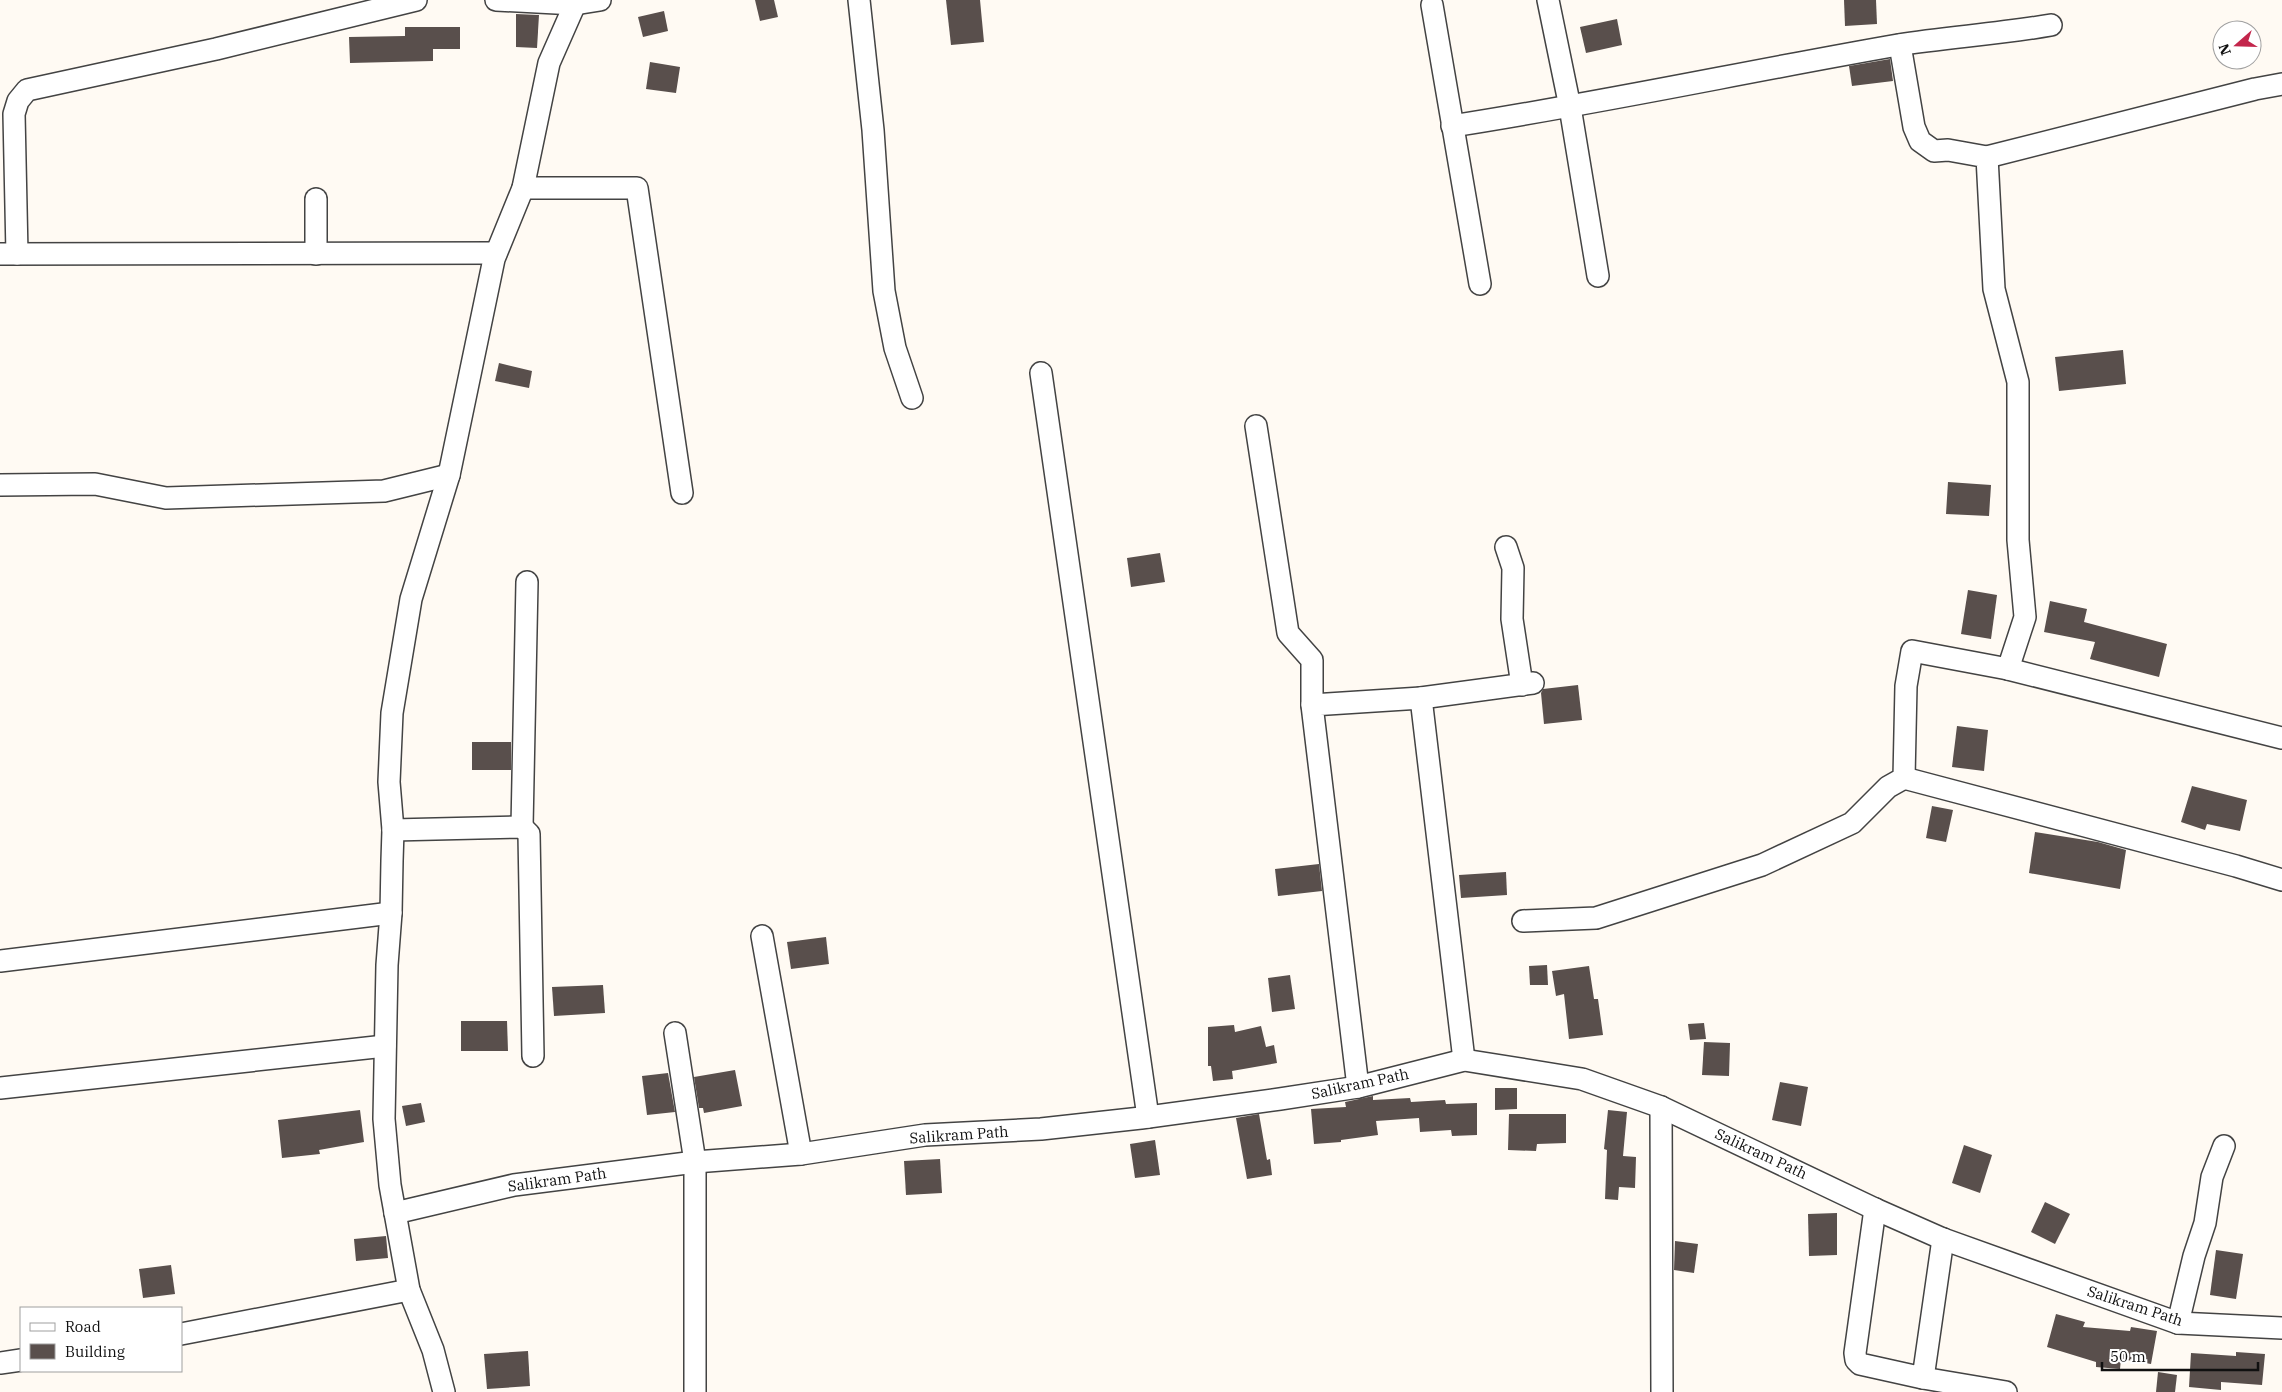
<svg xmlns="http://www.w3.org/2000/svg" width="2282" height="1392" font-family="'IBM Plex Serif',serif">
<style>
.building{fill:#594f4c}
.lines{fill:none;stroke-linecap:round;stroke-linejoin:round}
.minor-casing{stroke:#434343;stroke-width:24}
.minor{stroke:#fff;stroke-width:21}
.labels{text-anchor:middle;stroke-width:5;stroke-linejoin:round;paint-order:stroke}
.street-label{font-size:15px;fill:#101010;stroke:#fff}
</style>
<rect width="100%" height="100%" fill="#fffaf3"/>
<g class="building">
<polygon points="755,0 774,0 778,17 760,21"/>
<polygon points="946,0 980,0 984,42 951,45"/>
<polygon points="1844,0 1876,0 1877,24 1845,26"/>
<polygon points="664,11 668,31 643,37 638,17"/>
<polygon points="516,14 539,15 537,48 516,47"/>
<polygon points="1617,19 1622,45 1586,53 1580,27"/>
<polygon points="405,27 460,27 460,49 433,49 433,61 350,63 349,37 405,36"/>
<polygon points="1890,59 1893,81 1852,86 1849,66"/>
<polygon points="650,62 680,67 676,93 646,89"/>
<polygon points="2123,350 2126,384 2059,391 2055,357"/>
<polygon points="499,363 532,371 529,388 495,381"/>
<polygon points="1948,482 1991,485 1989,516 1946,514"/>
<polygon points="1160,553 1165,582 1131,587 1127,558"/>
<polygon points="1968,590 1997,595 1991,639 1961,634"/>
<polygon points="2050,601 2087,609 2084,622 2167,644 2159,677 2090,659 2095,642 2044,632"/>
<polygon points="1578,685 1582,720 1544,724 1541,693 1543,689"/>
<polygon points="1957,726 1988,730 1984,771 1952,767"/>
<rect x="472" y="742" width="39" height="28"/>
<polygon points="2192,786 2247,800 2240,831 2207,824 2205,830 2181,822"/>
<polygon points="1932,806 1953,810 1946,842 1926,838"/>
<polygon points="2035,832 2098,842 2126,850 2120,889 2029,873"/>
<polygon points="1319,864 1322,891 1278,896 1275,869"/>
<polygon points="1506,872 1507,895 1461,898 1459,875"/>
<polygon points="826,937 829,964 791,969 787,942"/>
<polygon points="1547,965 1548,985 1530,985 1529,966"/>
<polygon points="1589,966 1594,999 1598,999 1603,1035 1569,1039 1564,994 1556,996 1552,971"/>
<polygon points="1290,975 1295,1009 1272,1012 1268,978"/>
<polygon points="603,985 605,1013 554,1016 552,987"/>
<polygon points="461,1021 507,1021 508,1051 461,1051"/>
<polygon points="1704,1023 1706,1039 1690,1040 1688,1024"/>
<polygon points="1234,1025 1235,1032 1261,1026 1266,1047 1274,1045 1277,1063 1232,1071 1233,1079 1213,1081 1211,1066 1208,1066 1208,1027"/>
<polygon points="1704,1042 1730,1043 1729,1076 1702,1075"/>
<polygon points="735,1070 742,1106 704,1113 703,1108 699,1108 694,1077"/>
<polygon points="668,1073 675,1112 647,1115 642,1076"/>
<polygon points="1780,1082 1808,1087 1801,1126 1772,1120"/>
<polygon points="1495,1088 1517,1088 1517,1109 1495,1110"/>
<polygon points="1373,1096 1373,1100 1410,1098 1411,1102 1445,1100 1446,1104 1477,1103 1477,1135 1452,1136 1451,1130 1420,1132 1419,1118 1376,1121 1378,1135 1341,1140 1341,1142 1314,1144 1311,1109 1346,1107 1345,1102"/>
<polygon points="421,1103 425,1122 406,1126 402,1106"/>
<polygon points="360,1110 364,1142 319,1150 320,1154 282,1158 278,1120"/>
<polygon points="1608,1110 1627,1112 1623,1156 1636,1157 1635,1188 1619,1187 1618,1200 1605,1199 1607,1150 1604,1149"/>
<polygon points="1259,1114 1267,1160 1270,1159 1272,1175 1247,1179 1236,1118"/>
<polygon points="1509,1114 1566,1114 1566,1143 1537,1144 1536,1151 1508,1150"/>
<polygon points="1155,1140 1160,1175 1135,1178 1130,1144"/>
<polygon points="1964,1145 1992,1155 1980,1193 1952,1183"/>
<polygon points="940,1159 942,1193 906,1195 904,1161"/>
<polygon points="2045,1202 2070,1214 2055,1244 2031,1232"/>
<polygon points="1837,1213 1837,1255 1809,1256 1808,1214"/>
<polygon points="386,1236 388,1258 356,1261 354,1239"/>
<polygon points="1675,1241 1698,1244 1694,1273 1674,1270"/>
<polygon points="2216,1250 2243,1254 2236,1299 2210,1295"/>
<polygon points="171,1265 175,1294 143,1298 139,1269"/>
<polygon points="2056,1314 2085,1322 2083,1327 2130,1331 2131,1327 2157,1331 2151,1364 2121,1359 2120,1369 2096,1367 2096,1362 2047,1347"/>
<polygon points="528,1351 530,1386 487,1389 484,1354"/>
<polygon points="2236,1352 2265,1354 2262,1385 2221,1382 2221,1390 2189,1387 2191,1353 2236,1356"/>
<polygon points="2158,1372 2177,1375 2175,1392 2156,1392"/>
</g>
<g class="lines">
<defs>
<g id="minor">
<polyline points="496,0 575,4 600,0"/>
<polyline points="859,0 873,130 884,291 895,348 912,398"/>
<polyline points="1548,0 1570,107 1598,276"/>
<polyline points="1432,5 1480,284"/>
<polyline points="1900,45 1914,127 1920,141 1934,151 1948,150 1987,157 1994,289 2018,382 2018,540 2025,617 2008,669"/>
<path d="M 1452,126 C 1601,103 1749,71 1898,45 C 1949,37 2000,34 2051,25"/>
<polyline points="1987,157 2255,89 2282,84"/>
<polyline points="523,188 637,188 682,493"/>
<polyline points="0,254 496,253"/>
<polyline points="17,254 14,114 18,101 27,90 216,49 416,0"/>
<polyline points="316,254 316,199"/>
<polyline points="1041,373 1148,1117"/>
<polyline points="1256,426 1288,633 1312,660 1312,705"/>
<polyline points="0,485 95,484 166,498 384,491 449,475"/>
<polyline points="1506,547 1513,568 1512,619 1522,685"/>
<polyline points="1421,698 1533,683"/>
<polyline points="1904,778 2236,866 2282,880"/>
<polyline points="522,827 527,582"/>
<polyline points="393,830 522,827 529,834 533,1056"/>
<polyline points="1523,921 1596,918 1762,865 1852,823 1888,787 1904,778 1906,686 1912,651 2008,669 2282,738"/>
<polyline points="762,936 801,1154"/>
<polyline points="0,961 391,913"/>
<polyline points="675,1033 695,1162 695,1392"/>
<polyline points="1358,1087 1312,705 1421,698 1464,1060"/>
<polyline points="0,1088 385,1046"/>
<polyline points="1661,1107 1662,1392"/>
<polyline points="1875,1209 1855,1353 1856,1360 1860,1364 1923,1378 1943,1239"/>
<polyline points="395,1213 514,1185 695,1162 801,1154 925,1135 1041,1129 1141,1118 1280,1099 1358,1087 1464,1060 1582,1079 1661,1107 1875,1209 1943,1239 2178,1323 2282,1328"/>
<polyline points="2178,1323 2194,1256 2205,1223 2212,1177 2224,1146"/>
<polyline points="181,1334 409,1290"/>
<polyline points="0,1363 21,1360"/>
<polyline points="1923,1378 2006,1392"/>
<polyline points="444,1392 433,1350 409,1290 390,1185 384,1119 387,965 391,913 392,861 393,830 389,782 392,713 411,599 449,475 494,259 523,188 549,63 575,4"/>
</g>
</defs>
<use href="#minor" class="minor-casing"/>
<use href="#minor" class="minor"/>
</g>
<g class="labels">
<g class="street-label">
<text transform="translate(1360 1084) rotate(-12)" y="5">Salikram Path</text>
<text transform="translate(959 1135) rotate(-4)" y="5">Salikram Path</text>
<text transform="translate(1761 1154) rotate(25)" y="5">Salikram Path</text>
<text transform="translate(557 1180) rotate(-8)" y="5">Salikram Path</text>
<text transform="translate(2135 1306) rotate(18)" y="5">Salikram Path</text>
</g>
</g>
<rect x="20" y="1307" width="162" height="65" fill="#ffffff" stroke="#9f9f9f"/>
<rect x="30" y="1323" width="25" height="8" fill="#ffffff" stroke="#9f9f9f"/>
<text x="65" y="1332" font-size="15" fill="#101010">Road</text>
<rect x="30" y="1344" width="25" height="15" fill="#594f4c" stroke="#9f9f9f"/>
<text x="65" y="1357" font-size="15" fill="#101010">Building</text>
<g transform="translate(2237 45) rotate(250)"><circle r="24" fill="#ffffff" stroke="#9f9f9f"/>
<path d="M0-4L9 19L0 12L-9 19Z" fill="#c3264c"/>
<text y="-8" font-size="14" font-weight="bold" text-anchor="middle" fill="#101010">N</text>
</g>
<path d="M2102 1362v8h156v-8" fill="none" stroke="#101010" stroke-width="2.5"/>
<text x="2110" y="1362" font-size="15" fill="#101010" stroke="#ffffff" stroke-width="4" paint-order="stroke">50 m</text>
</svg>
